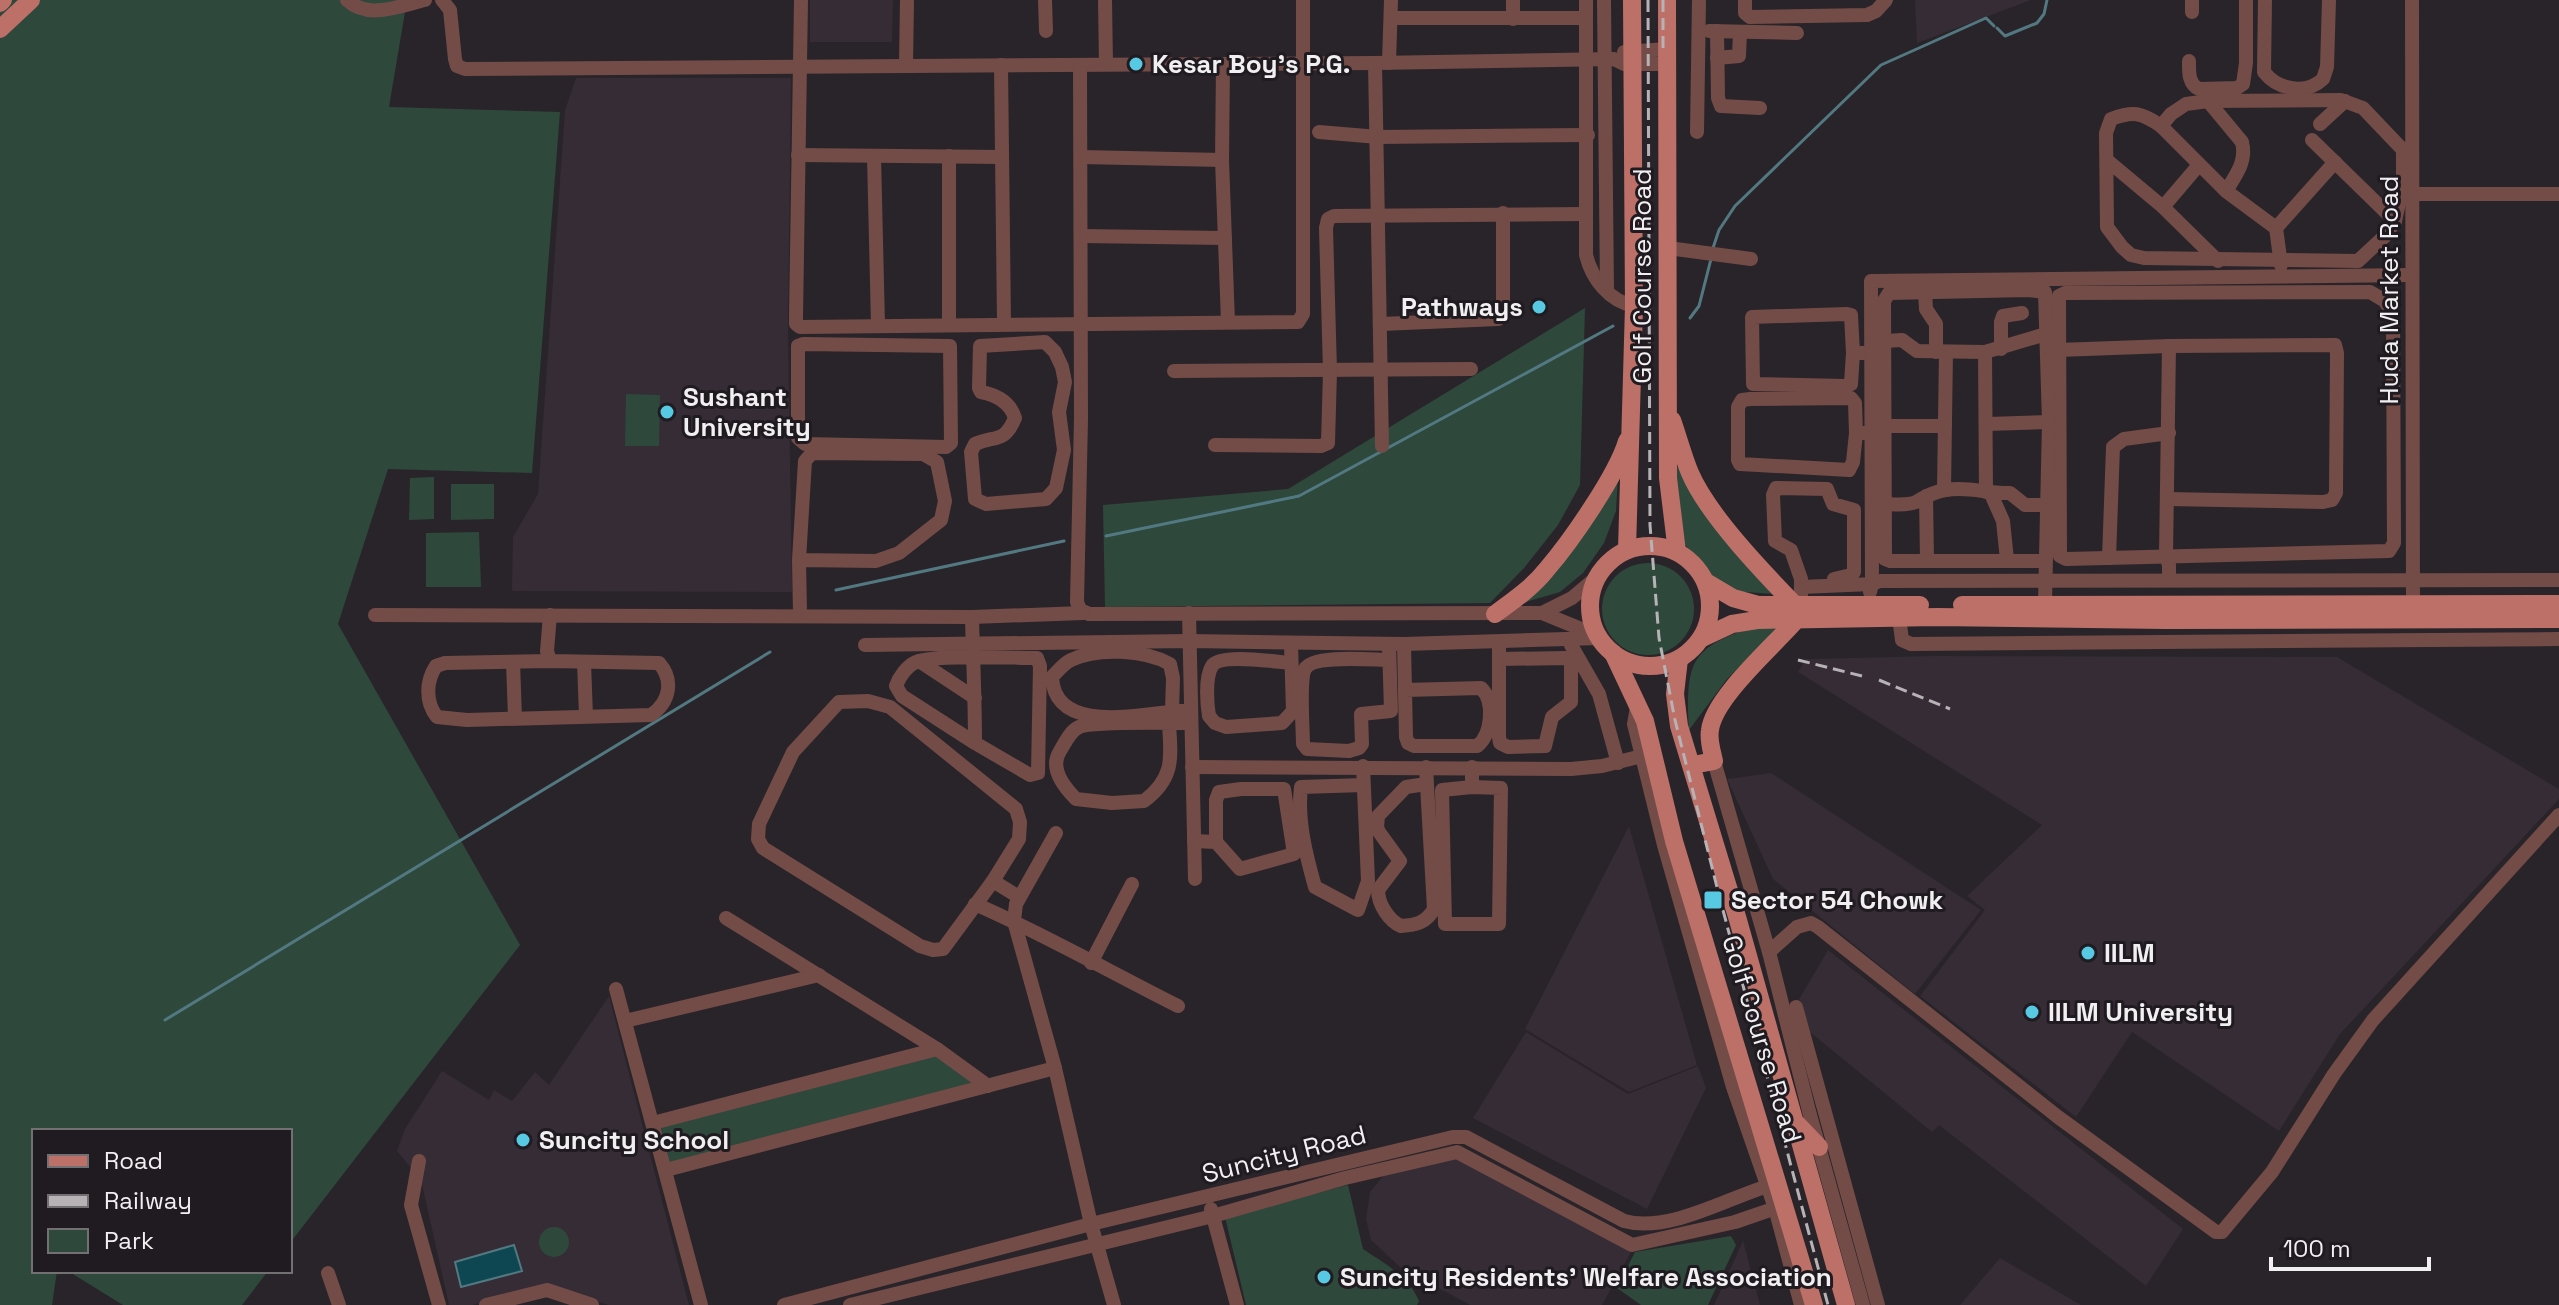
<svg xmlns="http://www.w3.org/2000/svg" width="2559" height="1305" font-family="'Space Grotesk',sans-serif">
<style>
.built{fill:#352c36}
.green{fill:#2e483c}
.water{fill:#0e4751;stroke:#527981;stroke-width:2}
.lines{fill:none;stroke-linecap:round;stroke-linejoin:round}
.stream{stroke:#527981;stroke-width:3}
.minor{stroke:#734c47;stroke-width:14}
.major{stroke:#bd7067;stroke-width:18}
.rail{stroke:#b6b2b6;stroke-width:3;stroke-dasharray:12 6;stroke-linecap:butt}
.poi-dot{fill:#58c9e3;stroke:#1f1b20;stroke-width:3}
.labels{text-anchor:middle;stroke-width:6;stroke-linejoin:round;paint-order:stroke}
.poi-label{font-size:26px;font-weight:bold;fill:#f2eff2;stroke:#1f1b20;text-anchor:start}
.street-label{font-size:26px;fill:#f2eff2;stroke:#1f1b20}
</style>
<rect width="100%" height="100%" fill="#292429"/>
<g class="built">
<polygon points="810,0 893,0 892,42 810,42"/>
<polygon points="1915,0 2031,0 1917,43"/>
<polygon points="576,78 791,78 788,330 792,592 512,591 513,537 538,494 565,110"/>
<polygon points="1936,656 2337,657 2559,789 2559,799 2340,1034 2279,1131 2132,1032 2076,1117 1920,996 1985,910 1967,896 2042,825 1798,672 1806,659"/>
<polygon points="1771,773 1981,910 1915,994 1773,879 1727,779"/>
<polygon points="1629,826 1697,1065 1629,1092 1525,1029"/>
<polygon points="1828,950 2183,1229 2146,1286 1939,1125 1932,1132 1810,1032 1798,1001"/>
<polygon points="609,996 689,1305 609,1305 546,1286 472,1305 449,1305 421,1180 397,1151 405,1129 442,1071 489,1100 494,1090 512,1101 535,1072 549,1085"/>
<polygon points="1526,1032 1628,1094 1698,1066 1706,1088 1647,1209 1473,1118"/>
<polygon points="1438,1158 1461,1160 1631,1252 1602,1305 1470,1305 1400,1267 1371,1240 1366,1219 1370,1192 1385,1174"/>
<polygon points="1743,1241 1760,1305 1714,1305"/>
<polygon points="2000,1258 2081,1305 1960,1305"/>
</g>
<g class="green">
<polygon points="0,0 407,0 389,107 560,112 532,473 388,469 338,624 520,945 290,1243 290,1131 34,1131 34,1271 57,1271 52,1305 0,1305"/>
<polygon points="1585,308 1580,485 1558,525 1524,568 1490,603 1105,607 1103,505 1288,489"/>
<polygon points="626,394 660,395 659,446 625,446"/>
<polygon points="1672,458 1720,530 1775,594 1729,591 1713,578 1681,540"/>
<polygon points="1618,475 1616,511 1604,543 1583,573 1560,592 1522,603"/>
<polygon points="434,477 434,519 409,520 410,478"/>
<polygon points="451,484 494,484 494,519 451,520"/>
<polygon points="479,532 481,587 426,587 426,533"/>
<circle cx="1648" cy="609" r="46"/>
<path d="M 1756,626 L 1779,627 L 1727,679 L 1689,730 C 1686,662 1689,648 1756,626 Z"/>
<polygon points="935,1055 976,1084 669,1165 658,1126"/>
<path d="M 1348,1185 L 1363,1249 C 1385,1264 1408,1275 1419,1301 L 1417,1305 L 1246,1305 L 1225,1217 Z"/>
<circle cx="554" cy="1242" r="15"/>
<polygon points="1731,1236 1736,1245 1708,1305 1641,1305 1617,1288 1635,1252"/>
<polygon points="68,1271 268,1271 242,1305 123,1305"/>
</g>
<polygon class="water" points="514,1245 522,1271 461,1287 455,1262"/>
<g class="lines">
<g class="stream">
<polyline points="1997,28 2005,36 2037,23 2044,14 2047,0"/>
<polyline points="1712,251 1719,230 1735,206 1881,65 1986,18 1994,26"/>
<polyline points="1690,318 1699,306 1711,259"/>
<polyline points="1106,536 1299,496 1613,326"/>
<polyline points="836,590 1064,541"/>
<polyline points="165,1020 770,652"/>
</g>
<g class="minor">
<path d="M 347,0 C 369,20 399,6 425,0"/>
<polyline points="442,0 450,10 455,59 457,66 465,69 1375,63 1614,59 1624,64 1668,64"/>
<polyline points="801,0 796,317 796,324 800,327 1298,322 1303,314 1303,0"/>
<polyline points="1045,0 1046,31"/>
<polyline points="1105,0 1106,64"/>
<polyline points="1513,0 1513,19"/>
<path d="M 1586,0 L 1586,255 C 1592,279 1609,301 1634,306"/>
<polyline points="1604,0 1607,291"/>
<polyline points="1745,0 1745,13 1750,17 1867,15 1876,11 1886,0"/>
<polyline points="2192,0 2192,12"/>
<path d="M 2265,0 L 2264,72 C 2278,90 2306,95 2323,79 L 2327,67 L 2329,0"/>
<polyline points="2412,0 2413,612"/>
<polyline points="1391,18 1586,18"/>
<polyline points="1709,31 1797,33"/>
<polyline points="1717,31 1718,98 1721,106 1760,108"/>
<polyline points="1624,52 1668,49"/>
<polyline points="1717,58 1739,56 1740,32"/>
<path d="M 2189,61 C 2189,71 2188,84 2199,89 L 2237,88 L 2243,84 L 2246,63 L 2246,0"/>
<polyline points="1375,63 1382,446"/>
<polyline points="1389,63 1391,0"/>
<polyline points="1223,64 1222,160 1228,322"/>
<polyline points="1001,65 1004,324"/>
<polyline points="1080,65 1081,419 1077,602 1080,610 1089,614 1542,613 1572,598 1598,576"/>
<polyline points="906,66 907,0"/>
<path d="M 2341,100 L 2363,108 L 2403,150 L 2403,185 L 2395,221 L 2386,235 L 2358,261 L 2144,258 L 2131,255 L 2122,247 L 2107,227 L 2106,133 L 2111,119 C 2133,111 2141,112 2161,126 L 2171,114 L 2186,104 L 2208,101 Z"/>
<path d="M 2208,101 L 2242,142 C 2247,161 2236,175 2226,191"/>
<polyline points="2320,124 2345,101"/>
<polyline points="2161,126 2226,191 2276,228 2281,265"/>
<polyline points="1319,132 1378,137 1588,135"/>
<polyline points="1697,132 1699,0"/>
<polyline points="2312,140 2395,221"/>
<polyline points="798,155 1002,157"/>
<polyline points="874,156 878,325"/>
<polyline points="949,156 949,325"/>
<polyline points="1081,157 1222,160"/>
<polyline points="2108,161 2163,207 2218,261"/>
<polyline points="2413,194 2559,194"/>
<polyline points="2163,207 2198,166"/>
<polyline points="2276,228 2335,162"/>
<polyline points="1081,236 1225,238"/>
<polyline points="1668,248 1751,259"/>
<polyline points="1925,292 1926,309 1936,324 1936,352"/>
<polygon points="2370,292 2385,301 2393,315 2394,543 2389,551 2066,559 2060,556 2059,296 2065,293"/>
<polyline points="1381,324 1498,319 1503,311 1503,213"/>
<polyline points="1885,341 1902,340 1917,351 1985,352 2046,334"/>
<path d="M 1045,342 L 1055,352 L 1062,367 L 1065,382 L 1059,412 L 1064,450 L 1056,488 L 1046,499 L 986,504 L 975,499 L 971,452 L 975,444 C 995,435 1004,444 1015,418 C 1010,402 997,395 981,392 L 979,388 L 980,346 Z"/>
<polygon points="803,344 950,346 951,443 946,447 805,444 798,438 798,346"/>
<polyline points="2169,346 2166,556 2169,565 2169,580"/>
<polyline points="2001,349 2001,322 2003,316 2022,313"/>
<polyline points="2058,350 2169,346 2335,345 2337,353 2336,493 2332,500 2323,502 2167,499"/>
<polyline points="1985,352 1986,492"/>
<polyline points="1853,353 1851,315 1847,314 1752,317 1753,384 1845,386 1851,384 1853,353 1870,353"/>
<polyline points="1174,371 1471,369"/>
<polyline points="1987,424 2049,422"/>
<polyline points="1885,426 1945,426"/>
<polyline points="1856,433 1855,403 1851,398 1750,399 1742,400 1738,407 1738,460 1740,464 1849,470 1853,462 1856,433 1870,433"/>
<polyline points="1215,445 1321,446 1328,443 1330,371 1326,228 1328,219 1334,216 1586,214"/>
<polyline points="1944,490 1946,352"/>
<polyline points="1991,494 2003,521 2007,560"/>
<polyline points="1926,496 1927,560"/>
<path d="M 1884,504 C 1893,504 1908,506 1916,502 C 1925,497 1935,491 1946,490 C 1968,486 1989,494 2010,493 L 2025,505 L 2047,505"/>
<polyline points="2109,558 2113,447 2124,439 2169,433"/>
<polyline points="799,560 876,561 899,553 941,520 945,501 937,462 923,454 812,453 805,461 799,560 800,614"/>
<polyline points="1801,587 1872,584 1871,281 2412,275"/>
<polyline points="1870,592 1872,584 1880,581 2559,580"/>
<polyline points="1801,596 1801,579 1791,550 1775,541 1773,495 1776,488 1827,489 1833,504 1854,510 1854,572 1851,575 1834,579"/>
<polyline points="2045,603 2049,422 2045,292 2028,290 1889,293 1884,301 1885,559 1890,561 2046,561"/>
<polyline points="1189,613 1195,879"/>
<polyline points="1542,613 1596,635"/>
<polyline points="375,615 972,617 1083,613"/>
<path d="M 972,617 C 973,659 975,701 975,743 L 1030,775 L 1038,773 L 1040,666 L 1037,658 C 1012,658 935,654 916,662 C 907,666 899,677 896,686 L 902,696 L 975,743"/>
<polyline points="1899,617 1902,640 1911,644 2559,639"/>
<path d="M 1291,644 L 1293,711 L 1282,723 L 1226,727 L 1215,723 L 1209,716 C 1207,704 1205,677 1212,666 C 1220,653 1276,662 1291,663"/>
<path d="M 1389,644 L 1391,711 L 1361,714 L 1362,744 L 1359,748 L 1349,751 L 1307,749 L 1303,744 C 1303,729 1299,680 1305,669 C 1313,654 1373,660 1389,660"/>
<path d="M 1404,644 L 1406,737 L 1408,743 L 1414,746 L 1477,746 C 1492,735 1495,701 1481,688 L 1405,690"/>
<polyline points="865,645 1189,641 1404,644 1599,638"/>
<polyline points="1571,645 1599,694 1618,763"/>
<polyline points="1499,659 1566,658 1571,660 1571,702 1552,717 1545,746 1508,747 1500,743 1499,737 1499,642"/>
<path d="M 550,661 L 445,663 L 436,666 C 426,681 425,702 437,717 L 467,720 L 651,715 C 670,702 674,680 659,663 L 550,661 L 547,651 L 550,615"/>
<polyline points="919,661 975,698"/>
<polyline points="513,662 515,718"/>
<polyline points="584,662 586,716"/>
<polygon points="868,701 890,707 1016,809 1020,822 1019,839 993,881 943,949 933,950 920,946 763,848 758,839 759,824 793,752 839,702"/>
<polyline points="1638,702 1634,724 1664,845 1733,1087 1775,1208 1801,1305"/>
<path d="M 1172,712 L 1173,678 L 1170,664 C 1145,650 1098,647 1071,660 C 1064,663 1058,671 1052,677 C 1055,735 1140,714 1179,711 L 1190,711"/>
<path d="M 1169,724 C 1171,757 1175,778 1144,801 L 1112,803 L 1076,799 C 1063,786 1049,768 1060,751 C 1065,743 1070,731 1079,727 C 1093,721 1170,723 1191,723"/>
<polyline points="1714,761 1769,952 1810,1115 1863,1305"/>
<path d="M 1363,766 L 1368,881 L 1358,910 L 1315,887 C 1306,855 1297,820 1301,787 L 1364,785"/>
<polyline points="1192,767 1571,769 1602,766 1642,756"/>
<path d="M 1426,767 L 1434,909 C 1426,923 1416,925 1401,926 C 1389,921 1378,904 1378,890 L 1400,861 L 1379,832 L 1377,827 L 1378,816 L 1406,787 L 1426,784"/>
<polyline points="1472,787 1442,790 1445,924 1499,924 1501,788 1472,787 1472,767"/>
<polyline points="1056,833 1016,904 1014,921 1055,1068 1091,1224 1114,1305"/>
<polyline points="1194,841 1216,842 1240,869 1294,854 1284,789 1241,789 1219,792 1216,800 1216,842"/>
<polyline points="993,881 1019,897"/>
<path d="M 975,904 C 1044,934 1110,972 1178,1006"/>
<polyline points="726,918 937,1049 988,1086"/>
<polyline points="1769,952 1797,927 1811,923 1818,927 2058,1117 2216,1232 2222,1232 2272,1172 2334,1074 2373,1020 2559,815"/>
<polyline points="1091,963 1132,884"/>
<polyline points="616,989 701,1305"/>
<polyline points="1796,1007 1878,1305"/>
<polyline points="625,1021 819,975"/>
<polyline points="653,1123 937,1049"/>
<polyline points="419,1161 411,1205 439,1305"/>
<polyline points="666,1170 1055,1068"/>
<polyline points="1211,1209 1237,1305"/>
<polyline points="328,1273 339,1305"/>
<polyline points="486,1305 547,1290 592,1305"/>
<path d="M 784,1305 L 1091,1224 L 1453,1137 L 1466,1137 L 1624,1221 C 1671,1234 1731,1195 1778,1183"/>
<polyline points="850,1305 1213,1216 1345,1178 1457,1152 1632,1245 1735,1222 1785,1205"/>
</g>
<g class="major">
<polyline points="1667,0 1668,478 1677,552"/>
<polyline points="0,3 3,0"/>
<polyline points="0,29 31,0"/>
<path d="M 1672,420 C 1678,437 1683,456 1690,473 C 1708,515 1763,572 1795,605"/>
<circle cx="1650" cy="606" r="60"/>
<polyline points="1627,550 1634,306 1632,0"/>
<polyline points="1706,582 1733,598 1758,605 1920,605"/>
<polyline points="1962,605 2559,604"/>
<path d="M 1495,614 C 1513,601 1533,587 1547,569 C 1571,541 1617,475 1627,441"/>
<polyline points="1702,638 1732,624 1757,620 1937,617 2166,620 2559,619"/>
<polyline points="1613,653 1645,721 1674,841 1814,1305"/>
<polyline points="1679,659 1675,694 1679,726 1738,920 1846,1305"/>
<path d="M 1693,765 L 1714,761 C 1712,751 1708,740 1710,730 C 1714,697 1774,646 1797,619"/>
<polyline points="1797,1124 1819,1147"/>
</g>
<g class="rail">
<polyline points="1648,0 1650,525 1659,638 1675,720 1720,899 1828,1305"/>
<polyline points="1663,0 1663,50"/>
<polyline points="1798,660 1862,676"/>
<polyline points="1879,680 1950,709"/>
</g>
</g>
<g class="poi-dot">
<circle cx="1136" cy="64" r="8"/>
<circle cx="1539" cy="307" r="8"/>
<circle cx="667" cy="412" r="8"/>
<rect x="1703" y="890" width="20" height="20" rx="4"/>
<circle cx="2088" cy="953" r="8"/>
<circle cx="2032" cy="1012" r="8"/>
<circle cx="523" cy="1140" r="8"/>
<circle cx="1324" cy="1277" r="8"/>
</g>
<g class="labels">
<g class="poi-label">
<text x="1152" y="73">Kesar Boy’s P.G.</text>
<text x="1523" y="316" text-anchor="end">Pathways</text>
<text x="683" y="406">Sushant<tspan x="683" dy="30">University</tspan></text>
<text x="1731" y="909">Sector 54 Chowk</text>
<text x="2104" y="962">IILM</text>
<text x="2048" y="1021">IILM University</text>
<text x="539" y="1149">Suncity School</text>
<text x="1340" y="1286">Suncity Residents' Welfare Association</text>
</g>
<g class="street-label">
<text transform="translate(1642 276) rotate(-90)" y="9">Golf Course Road</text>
<text transform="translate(2389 290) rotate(-90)" y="9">Huda Market Road</text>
<text transform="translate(1762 1039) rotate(73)" y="9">Golf Course Road</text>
<text transform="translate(1284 1154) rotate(-14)" y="9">Suncity Road</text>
</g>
</g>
<rect x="32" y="1129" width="260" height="144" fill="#1f1b20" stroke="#737074" stroke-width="2"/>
<rect x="48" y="1155" width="40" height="12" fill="#bd7067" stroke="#737074" stroke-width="2"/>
<text x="104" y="1169" font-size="24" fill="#f2eff2">Road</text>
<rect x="48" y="1195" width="40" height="12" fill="#b6b2b6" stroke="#737074" stroke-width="2"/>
<text x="104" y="1209" font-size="24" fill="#f2eff2">Railway</text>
<rect x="48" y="1229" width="40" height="24" fill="#2e483c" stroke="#737074" stroke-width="2"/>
<text x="104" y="1249" font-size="24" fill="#f2eff2">Park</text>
<path d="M2271 1257v12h158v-12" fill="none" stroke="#f2eff2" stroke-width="4"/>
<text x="2283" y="1257" font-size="24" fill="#f2eff2" stroke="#1f1b20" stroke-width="6" paint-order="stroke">100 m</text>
</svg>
